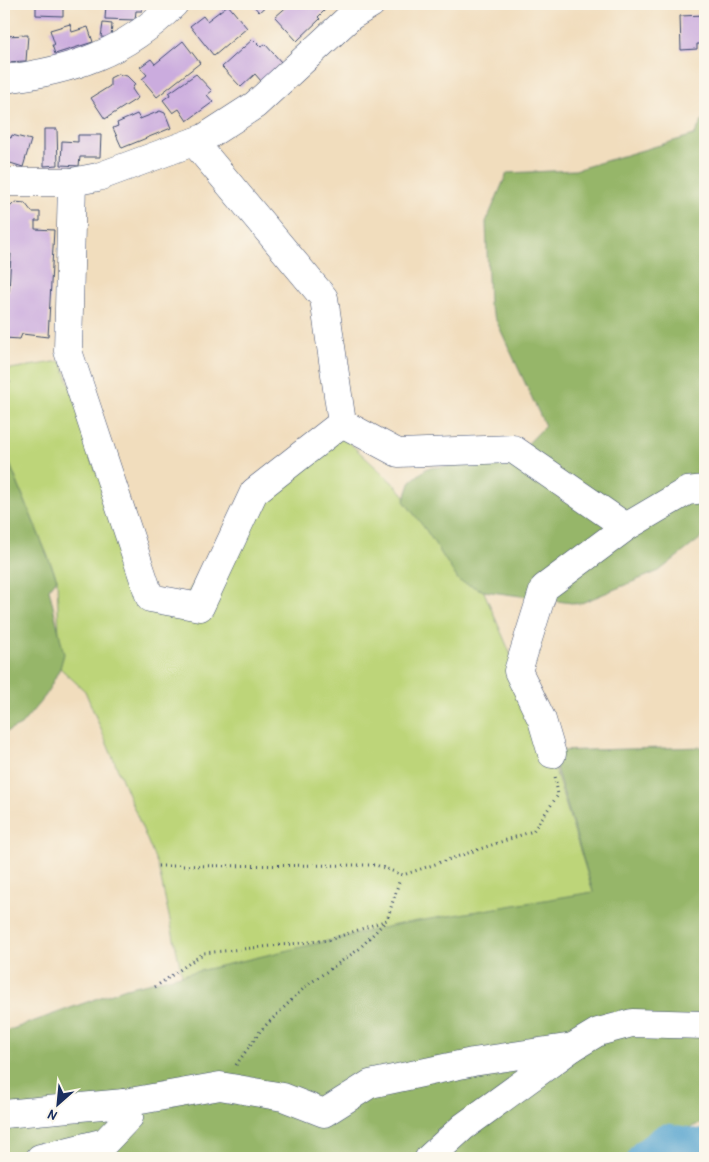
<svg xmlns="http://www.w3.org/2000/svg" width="709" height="1162" font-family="'Patrick Hand',sans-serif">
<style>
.green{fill:#bdd579;stroke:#6c826c}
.forest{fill:#96b669;stroke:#587264}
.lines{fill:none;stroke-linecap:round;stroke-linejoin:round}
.river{stroke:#56a4cf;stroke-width:39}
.building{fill:#cbacde}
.minor-casing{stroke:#3b496c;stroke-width:29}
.path{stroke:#3b496c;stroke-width:3;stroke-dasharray:1 4;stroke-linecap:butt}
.minor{stroke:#fff;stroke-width:28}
</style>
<rect width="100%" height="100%" fill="#fbf7ec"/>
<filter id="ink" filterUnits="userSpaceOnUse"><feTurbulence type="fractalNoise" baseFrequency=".02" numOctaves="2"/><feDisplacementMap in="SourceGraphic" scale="10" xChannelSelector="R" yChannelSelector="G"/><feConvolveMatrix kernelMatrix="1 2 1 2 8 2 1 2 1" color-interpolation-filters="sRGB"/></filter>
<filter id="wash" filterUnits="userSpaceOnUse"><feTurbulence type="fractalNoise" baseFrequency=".0096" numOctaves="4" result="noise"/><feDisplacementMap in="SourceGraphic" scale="20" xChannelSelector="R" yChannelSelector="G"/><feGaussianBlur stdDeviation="1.12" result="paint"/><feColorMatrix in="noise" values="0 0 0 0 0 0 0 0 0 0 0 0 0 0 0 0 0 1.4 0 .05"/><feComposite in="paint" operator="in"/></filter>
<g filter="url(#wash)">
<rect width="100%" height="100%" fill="#f1ddbd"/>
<polygon class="green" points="61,361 150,598 180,604 224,538 327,422 397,487 476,573 542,728 593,892 182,975 158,866 85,691 60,668 57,579 4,450 4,370"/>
<g class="forest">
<polygon points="705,116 705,535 659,571 579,604 484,591 459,581 426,530 404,501 411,481 427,468 511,461 545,426 489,305 486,222 507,173 575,170 694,135"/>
<polygon points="4,450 57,579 49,589 64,654 60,668 46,695 21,725 4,733"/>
<polygon points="705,747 705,1122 671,1134 624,1158 4,1158 4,1032 126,988 400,924 593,892 551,751"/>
</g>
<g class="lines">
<polyline class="river" points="647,1158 667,1143 705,1150"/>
</g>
<g id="blocks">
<g class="building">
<polygon points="36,4 63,4 63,16 36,15"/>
<polygon points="106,4 142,4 142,11 136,11 135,20 105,19"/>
<polygon points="252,4 268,4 259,12"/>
<polygon points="290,4 323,4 327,8 318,17 320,19 297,41 275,17"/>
<polygon points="228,5 247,28 214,56 190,26 203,16 207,21"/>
<polygon points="705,15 705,44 697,44 697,49 681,50 680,16"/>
<polygon points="103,23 112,24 111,38 101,37"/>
<polygon points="70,24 72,32 88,27 93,42 55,54 52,45 55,45 50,30"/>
<polygon points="28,35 26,61 4,62 4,36"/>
<polygon points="253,39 261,47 265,44 282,63 261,81 255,74 241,87 222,67"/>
<polygon points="183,41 200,63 157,97 142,79 147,75 140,67 151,59 155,64"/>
<polygon points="118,74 127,76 135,84 132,89 138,98 105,119 91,98 110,86 110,78"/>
<polygon points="196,74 212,91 207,95 213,102 187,121 179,109 173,113 163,100 170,95 169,93"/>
<polygon points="160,111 165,113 171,128 122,148 113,128 118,126 117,123 137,114 140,119"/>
<polygon points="44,129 57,129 58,165 44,166"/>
<polygon points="4,135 11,138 12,135 31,140 23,167 4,161"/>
<polygon points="78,135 101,135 100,157 80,157 79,166 61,165 62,141 78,142"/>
<polygon points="15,202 25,203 32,212 40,212 40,221 35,221 35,229 54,230 48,337 22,334 20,339 4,338 4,291 9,291 11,254 4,253 4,210 7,210"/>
<polygon points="8,374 10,383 4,385 4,375"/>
</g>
</g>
</g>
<g filter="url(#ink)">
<use href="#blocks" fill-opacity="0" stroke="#3b496c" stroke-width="1"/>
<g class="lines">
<defs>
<g id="minor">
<path d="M 4,79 C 71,71 125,53 174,4"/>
<polyline points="4,182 72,182 98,177 204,138 255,105 351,16 371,4"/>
<polyline points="72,182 68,351 150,598 200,607 254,492 342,423 324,298 194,142"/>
<polyline points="342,423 398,453 513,449 626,527"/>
<polyline points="552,754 542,720 518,671 544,588 626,527 687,491 705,489"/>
<polyline points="4,1114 124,1103 220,1086 283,1097 324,1113 370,1084 473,1062 573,1047"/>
<polyline points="40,1158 105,1142 129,1117 124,1103"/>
<polyline points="429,1158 463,1127 573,1047 598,1032 632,1023 705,1025"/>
</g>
</defs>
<use href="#minor" class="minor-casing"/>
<g class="path">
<polyline points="158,866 376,865 403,875 533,831 558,795 555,776"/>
<polyline points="155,987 204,953 329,940 387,920 399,882"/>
<polyline points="236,1065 261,1030 306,986 359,949 385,922"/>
</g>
<use href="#minor" class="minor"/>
</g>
</g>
<rect width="709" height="1162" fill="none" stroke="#fbf7ec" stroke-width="20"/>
<g transform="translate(58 1104) rotate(207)" stroke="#fbf7ec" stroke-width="4" paint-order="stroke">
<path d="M0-4L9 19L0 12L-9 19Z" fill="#1b2f5e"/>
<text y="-8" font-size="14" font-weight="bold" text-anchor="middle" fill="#1b2f5e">N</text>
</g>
</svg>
